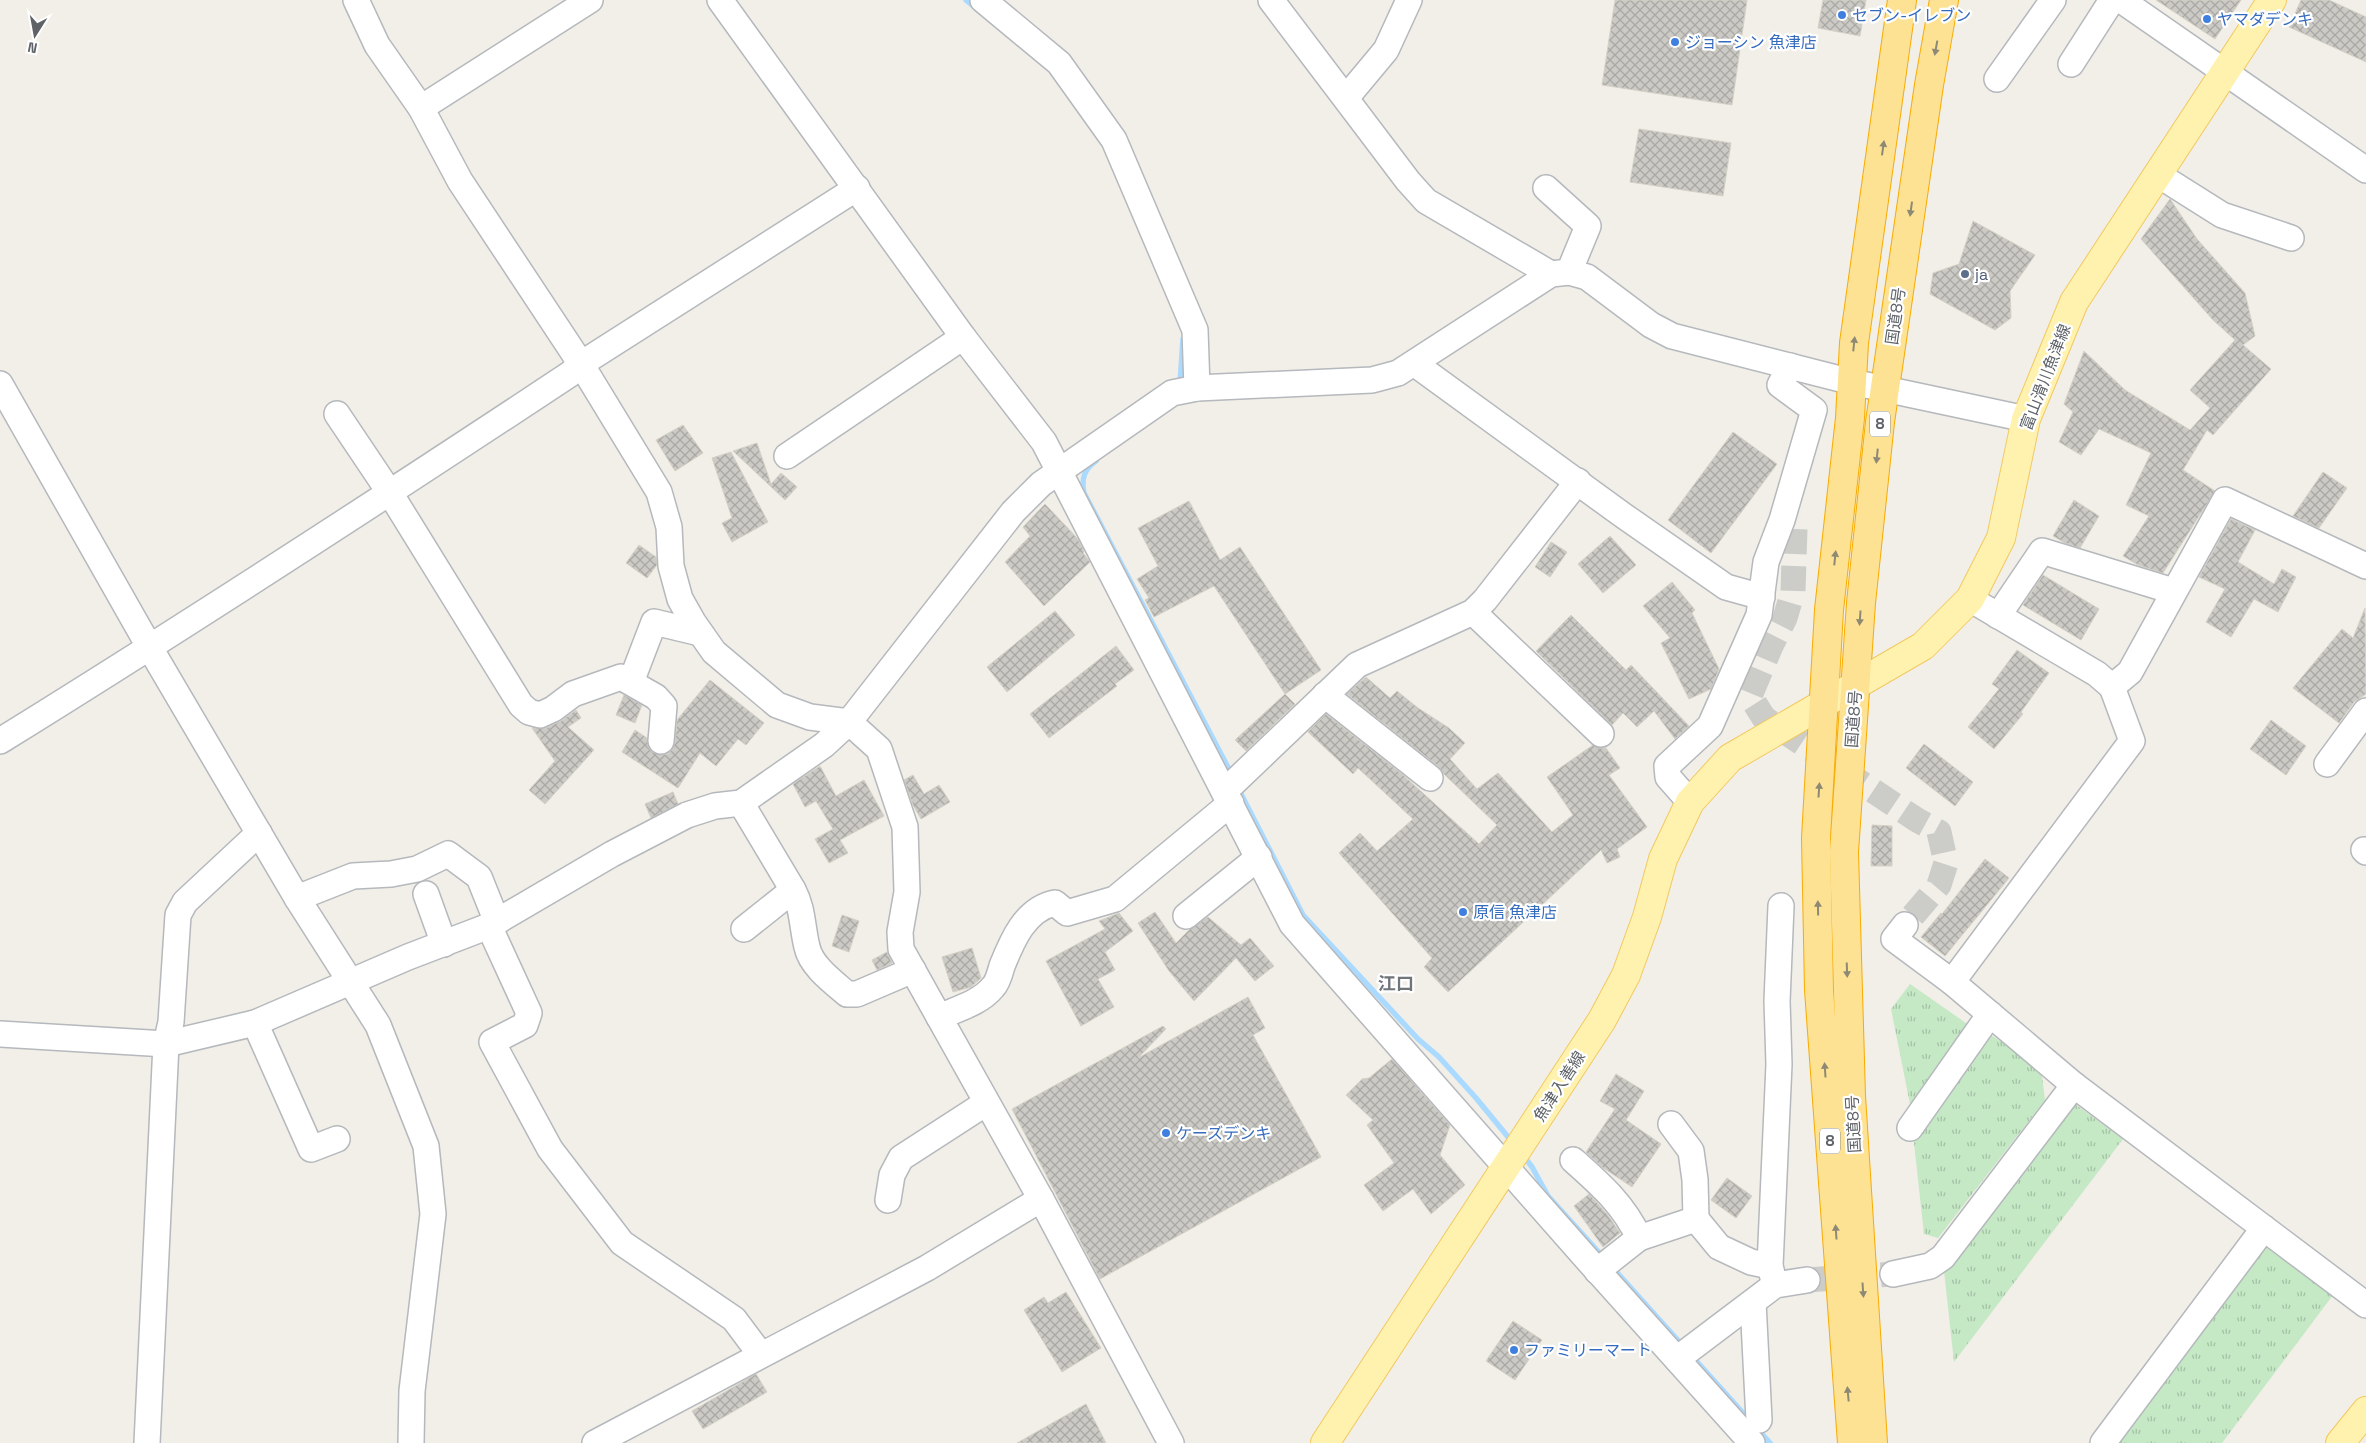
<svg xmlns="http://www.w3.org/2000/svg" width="2366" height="1443" font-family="'Space Grotesk','Noto Sans JP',sans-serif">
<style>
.grass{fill:url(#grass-tufts)}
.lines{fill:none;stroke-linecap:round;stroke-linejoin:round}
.stream{stroke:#aadaff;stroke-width:5.5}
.building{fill:url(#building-cross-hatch);stroke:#d6d1c6}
.minor-tunnel{stroke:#ccccc8;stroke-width:25;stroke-dasharray:25 12;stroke-linecap:butt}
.minor-casing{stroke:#b5b8bc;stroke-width:28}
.major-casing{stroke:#f2c960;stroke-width:30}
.highway-casing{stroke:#f9ab00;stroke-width:30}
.minor{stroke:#fff;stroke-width:25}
.major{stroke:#fff2af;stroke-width:28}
.highway{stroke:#fde293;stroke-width:28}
.oneway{fill:#8e8975}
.shop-dot{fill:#3f7fe0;stroke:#fff;stroke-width:2}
.service-dot{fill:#5c6f8a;stroke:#fff;stroke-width:2}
.labels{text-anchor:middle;stroke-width:4.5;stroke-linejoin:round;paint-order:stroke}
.shield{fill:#fff;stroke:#8f9295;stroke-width:1}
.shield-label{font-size:15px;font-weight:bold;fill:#5f6368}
.shop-label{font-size:16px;fill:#366cbe;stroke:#fff;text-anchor:start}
.service-label{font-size:16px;fill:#4e5e75;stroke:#fff;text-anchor:start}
.street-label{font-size:16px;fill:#5f6368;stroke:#fff}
.neighbourhood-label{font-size:18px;font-weight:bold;fill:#70757a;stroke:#fff}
</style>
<defs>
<pattern id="grass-tufts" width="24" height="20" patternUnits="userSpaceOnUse" patternTransform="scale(1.25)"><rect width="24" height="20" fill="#c5e8c5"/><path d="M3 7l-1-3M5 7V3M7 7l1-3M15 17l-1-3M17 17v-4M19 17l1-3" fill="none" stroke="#a3c0a4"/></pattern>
<pattern id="building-cross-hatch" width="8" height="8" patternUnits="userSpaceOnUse" patternTransform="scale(1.25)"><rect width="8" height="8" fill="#cccac5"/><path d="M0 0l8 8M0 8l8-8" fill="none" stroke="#a9a8a4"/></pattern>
</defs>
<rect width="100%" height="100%" fill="#f1efe8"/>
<g class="grass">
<polygon points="1910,984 1973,1028 1913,1119 1891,1009"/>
<polygon points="1988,1033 2041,1068 2045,1100 1938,1238 1924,1234 1913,1134"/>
<polygon points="2072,1102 2123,1139 1954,1362 1944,1271"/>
<polygon points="2263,1239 2333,1295 2222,1443 2111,1443"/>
</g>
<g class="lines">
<g class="stream">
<polyline points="966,0 976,8"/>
<polyline points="1180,384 1183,339"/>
<path d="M 1096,461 C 1084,469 1081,479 1084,493 L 1232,775"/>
<polyline points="1238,788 1303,915 1418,1039 1439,1057 1476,1098 1513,1143"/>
<polyline points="1522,1154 1532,1167 1548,1196 1604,1258"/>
<polyline points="1612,1267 1683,1346"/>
<polyline points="1691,1355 1770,1443"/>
</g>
</g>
<g class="building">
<polygon points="1615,0 1747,0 1732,105 1602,85"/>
<polygon points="1823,0 1866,0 1860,36 1818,28"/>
<polygon points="2156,0 2241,0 2215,39"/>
<polygon points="2301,0 2329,0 2366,17 2366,62 2289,27"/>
<polygon points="1639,129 1731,143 1723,196 1630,182"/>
<polygon points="2170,199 2197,239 2245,293 2255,336 2243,345 2271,369 2213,435 2207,430 2183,470 2215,491 2163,573 2138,565 2123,556 2149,516 2126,505 2151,453 2099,429 2081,455 2059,442 2073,412 2064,404 2084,351 2125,390 2190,430 2210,408 2190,390 2235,340 2213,320 2141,239"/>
<polygon points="1973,221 2035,255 2010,291 2011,318 1995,330 1930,294 1933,273 1959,264"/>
<polygon points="683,425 703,453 675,471 656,440"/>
<polygon points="1733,432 1777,464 1711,553 1668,520"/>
<polygon points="757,443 771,484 781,473 797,487 785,500 733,451"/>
<polygon points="731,452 768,522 732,542 722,523 732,518 712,458"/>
<polygon points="2323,472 2347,488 2319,528 2293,516"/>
<polygon points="2074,500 2099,516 2080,548 2065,543 2053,536"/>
<polygon points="1189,501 1220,560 1240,547 1321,670 1285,694 1214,586 1154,617 1145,600 1149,598 1137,579 1158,566 1138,528"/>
<polygon points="1045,504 1078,539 1084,551 1083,553 1090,562 1044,606 1005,562 1030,536 1023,527"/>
<polygon points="2231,519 2255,530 2238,562 2274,584 2282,569 2296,577 2278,612 2254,599 2231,637 2206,622 2225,589 2199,577"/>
<polygon points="1610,536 1636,565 1603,593 1578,564"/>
<polygon points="1551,542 1567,552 1550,577 1535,567"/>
<polygon points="639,545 656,557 657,565 647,578 626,563"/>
<polygon points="2043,575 2099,609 2081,640 2023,605"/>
<polygon points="1672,582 1695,610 1692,613 1719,669 1711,689 1689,699 1661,643 1670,638 1643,606"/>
<polygon points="2365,608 2366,694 2354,702 2339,723 2293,688 2342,629 2353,638"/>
<polygon points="1055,611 1075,635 1007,692 987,667"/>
<polygon points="1571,615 1626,670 1631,665 1689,726 1675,739 1654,711 1637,727 1623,713 1612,725 1536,651"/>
<polygon points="1116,646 1134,670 1115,684 1117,686 1049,738 1030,714"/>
<polygon points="2017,650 2049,673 2021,712 2023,714 1994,749 1968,727 1999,689 1992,684"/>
<polygon points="1366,677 1390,698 1397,691 1418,708 1449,728 1465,743 1450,759 1477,789 1498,773 1552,832 1573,815 1547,777 1593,745 1598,748 1606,748 1620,768 1609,775 1647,827 1617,849 1620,857 1607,863 1601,850 1448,992 1424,967 1432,958 1339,853 1360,833 1377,851 1413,819 1358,768 1353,774 1308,732 1326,714 1403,775 1479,844 1497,825 1444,774 1439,767 1347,694"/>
<polygon points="710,680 764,723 746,745 738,739 716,766 700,753 678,788 622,752 635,730 647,738 648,747 652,752 660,755 668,754 672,750 675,743 677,720"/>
<polygon points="1285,694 1295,704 1246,751 1235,740"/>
<polygon points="624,695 642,705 635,723 616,715"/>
<polygon points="576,710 581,718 568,727 594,750 545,804 529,790 555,761 532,728 546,728 561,721"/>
<polygon points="2271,720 2306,746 2286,775 2250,749"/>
<polygon points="1924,744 1973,782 1955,806 1906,768"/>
<polygon points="820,766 836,796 864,780 884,816 840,840 848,853 829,863 815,839 833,829 816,801 805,807 793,784"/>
<polygon points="913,775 924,794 939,785 950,802 921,819 913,805 904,780"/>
<polygon points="673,792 678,804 651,818 645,804"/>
<polygon points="1872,825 1892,826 1892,866 1871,866"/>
<polygon points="1985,859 2009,878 1945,956 1921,937 1941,913 1942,914"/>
<polygon points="1155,912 1176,943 1190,929 1208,917 1241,945 1250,938 1274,966 1255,981 1236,958 1194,1001 1169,971 1138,923"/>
<polygon points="1119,913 1133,931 1105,952 1115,970 1098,979 1114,1007 1081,1026 1046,961 1105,929 1099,921"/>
<polygon points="842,915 859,921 849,952 832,946"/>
<polygon points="972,948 981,978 971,987 953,992 942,957"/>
<polygon points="887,952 892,963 877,970 872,960"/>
<polygon points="1248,997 1265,1028 1253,1035 1321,1157 1100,1279 1012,1109 1163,1026 1166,1029 1138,1058"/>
<polygon points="1392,1059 1450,1125 1440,1155 1465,1185 1431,1214 1413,1189 1383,1211 1364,1185 1394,1163 1367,1125 1373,1120 1346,1095 1362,1079 1369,1078"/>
<polygon points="1616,1074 1644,1091 1626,1120 1661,1144 1632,1187 1602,1167 1586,1152 1615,1109 1600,1101"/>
<polygon points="1727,1178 1752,1196 1736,1218 1711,1200"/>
<polygon points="1589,1194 1607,1214 1620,1233 1603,1247 1574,1206"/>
<polygon points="1066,1292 1101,1348 1062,1372 1024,1310 1044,1297 1048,1303"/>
<polygon points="1513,1321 1542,1340 1515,1380 1486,1361"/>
<polygon points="756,1374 767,1392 703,1429 692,1411"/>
<polygon points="1086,1404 1106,1443 1017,1443"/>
</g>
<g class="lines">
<g class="minor-tunnel">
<polyline points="1795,529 1793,591 1785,618 1771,646 1750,696 1764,718 1917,820 1939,832 1946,863 1939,885 1905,925"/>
<polyline points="1807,1280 1893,1274"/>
</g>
<defs>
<g id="minor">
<polyline points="356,0 377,45 421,108 460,181 581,364 659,492 669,527 671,566 680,599 693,622 714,652 777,705 810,717 849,722 879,749 905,827 907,892 900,932 901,949 1041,1199 1171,1443"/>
<polyline points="720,0 963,337 1044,442 1292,924 1586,1258 1752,1443"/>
<polyline points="983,0 1059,63 1114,140 1195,330 1197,388"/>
<polyline points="1271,0 1408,181 1426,201 1551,274"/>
<polyline points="2121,0 2366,170"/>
<polyline points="2071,64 2112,0"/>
<polyline points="1997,79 2053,0"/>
<polyline points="1346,98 1386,50 1409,0"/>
<polyline points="421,108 590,0"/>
<polyline points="2157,174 2222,215 2291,238"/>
<polyline points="1546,188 1588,226 1569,272"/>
<polyline points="1415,364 1624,516 1726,587 1762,597"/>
<polyline points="0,384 150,648 297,898 378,1025 426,1146 433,1214 412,1391 411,1443"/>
<polyline points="337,414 390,493 521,705 529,712 540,715 553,709 573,694 621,677 656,697 664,706 661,741"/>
<polyline points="787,456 963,337"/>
<polyline points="1970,599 2097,674 2112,687 2130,672 2225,500 2366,566"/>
<polyline points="1473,612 1601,734"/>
<polyline points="1998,616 2042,551 2173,591"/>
<polyline points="631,682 654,622 700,633"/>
<polyline points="2112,687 2132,741 1952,982 2074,1085 2366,1305"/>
<polyline points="1325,695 1430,778"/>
<path d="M 0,741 C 192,622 381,499 570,374 L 581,364 L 857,188"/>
<polyline points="2327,764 2366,711"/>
<polyline points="1225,791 1357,665 1473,612 1485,600 1578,481"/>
<polyline points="1690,802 1668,777 1667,766 1710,726 1759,615 1766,562 1782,520 1814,410 1780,385 1790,366"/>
<polyline points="741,803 793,890"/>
<polyline points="2364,850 2366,852"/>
<polyline points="426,894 444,944"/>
<polyline points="297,898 353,876 391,874 417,869 448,854 479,877 497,922"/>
<polyline points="1186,916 1259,857"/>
<polyline points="1905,925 1894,939 1952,982"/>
<polyline points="489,926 529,1013 525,1025 492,1042 550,1149 622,1243 734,1319 761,1355"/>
<path d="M 744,929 L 793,890 C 803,908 802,927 807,947 C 811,966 833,982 847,994 L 857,994 L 913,970"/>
<path d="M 939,1017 C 957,1009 980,1003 993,987 C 998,982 1000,973 1002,966 C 1012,941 1025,909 1055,903 L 1067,913 L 1115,899 L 1231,803"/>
<polyline points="255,1023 311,1149 337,1139"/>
<polyline points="0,1034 166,1044 255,1023 408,957 489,926 612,854 687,815 715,806 741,803 824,745 849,722 1013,512 1041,484 1172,393 1197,388 1372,380 1398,373 1551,274 1569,272 1587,277 1651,325 1672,336 1852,382 2026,419"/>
<polyline points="1671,1124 1691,1151 1695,1180 1696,1219"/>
<polyline points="1910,1128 1990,1014"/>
<path d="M 1573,1160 C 1600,1184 1624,1205 1639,1238 L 1696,1219 L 1719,1247 L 1751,1262 L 1770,1266"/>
<polyline points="888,1200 892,1175 901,1158 986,1103"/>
<polyline points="1597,1271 1639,1238"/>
<polyline points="1893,1274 1930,1266 1943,1257 2074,1085"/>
<polyline points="1775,1285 1770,1266 1779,1064 1777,1001 1781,906"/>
<polyline points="1753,1302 1759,1420"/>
<polyline points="1677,1359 1775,1285 1807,1280"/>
<polyline points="147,1443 166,1044 171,1022 178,915 185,902 259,833"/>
<polyline points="595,1443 927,1268 1041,1199"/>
<polyline points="2103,1443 2264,1228"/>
</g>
<g id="major">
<polyline points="1325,1443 1602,1020 1626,975 1647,917 1663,859 1690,802 1730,758 1923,646 1970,599 2001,538 2026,419 2074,302 2272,0"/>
<polyline points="2340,1443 2366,1411"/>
</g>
<g id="highway">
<polyline points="1852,1443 1819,990 1816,838 1829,610 1850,418 1854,343 1902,0"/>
<polyline points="1873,1443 1851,1096 1844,852 1861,603 1880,422 1929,85 1944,0"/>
</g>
</defs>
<use href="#minor" class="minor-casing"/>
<use href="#major" class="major-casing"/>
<use href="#highway" class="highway-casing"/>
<use href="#minor" class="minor"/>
<use href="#major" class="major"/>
<use href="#highway" class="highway"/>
</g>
<defs><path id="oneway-solid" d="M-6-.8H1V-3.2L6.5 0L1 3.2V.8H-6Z" transform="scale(1.25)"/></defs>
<g class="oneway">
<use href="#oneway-solid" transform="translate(1936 48) rotate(100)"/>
<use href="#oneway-solid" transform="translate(1883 148) rotate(-82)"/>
<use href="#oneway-solid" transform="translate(1911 209) rotate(98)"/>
<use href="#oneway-solid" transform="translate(1854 344) rotate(-84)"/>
<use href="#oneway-solid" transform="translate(1877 456) rotate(96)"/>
<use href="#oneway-solid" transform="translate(1835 558) rotate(-84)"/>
<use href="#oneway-solid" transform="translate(1860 618) rotate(94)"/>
<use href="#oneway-solid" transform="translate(1819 790) rotate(-86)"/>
<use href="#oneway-solid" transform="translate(1818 908) rotate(-91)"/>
<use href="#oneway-solid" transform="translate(1847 970) rotate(88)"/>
<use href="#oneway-solid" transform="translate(1825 1070) rotate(-94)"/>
<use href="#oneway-solid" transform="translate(1836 1232) rotate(-94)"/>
<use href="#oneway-solid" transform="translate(1863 1290) rotate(86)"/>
<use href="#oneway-solid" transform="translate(1848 1394) rotate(-95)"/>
</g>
<g class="shop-dot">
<circle cx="1842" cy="15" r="5"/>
<circle cx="2207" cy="19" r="5"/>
<circle cx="1675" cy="42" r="5"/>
<circle cx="1463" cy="912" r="5"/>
<circle cx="1166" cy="1133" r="5"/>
<circle cx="1514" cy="1350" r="5"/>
</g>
<circle class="service-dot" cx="1965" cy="274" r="5"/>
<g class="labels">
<g class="shield">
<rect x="1870" y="411.5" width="20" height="25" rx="4"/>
<rect x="1820" y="1128.5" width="20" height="25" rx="4"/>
</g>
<g class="shield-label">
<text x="1880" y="429">8</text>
<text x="1830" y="1146">8</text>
</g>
<g class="shop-label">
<text x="1852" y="21">セブン-イレブン</text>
<text x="2217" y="25">ヤマダデンキ</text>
<text x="1685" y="48">ジョーシン 魚津店</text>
<text x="1473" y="918">原信 魚津店</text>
<text x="1176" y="1139">ケーズデンキ</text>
<text x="1524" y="1356">ファミリーマート</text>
</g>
<g class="service-label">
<text x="1975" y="280">ja</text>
</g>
<g class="street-label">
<text transform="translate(1895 316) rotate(-82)" y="6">国道8号</text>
<text transform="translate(2045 377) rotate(-69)" y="6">富山滑川魚津線</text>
<text transform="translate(1853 719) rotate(-86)" y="6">国道8号</text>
<text transform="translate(1559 1086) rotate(-57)" y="6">魚津入善線</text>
<text transform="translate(1853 1124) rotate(-93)" y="6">国道8号</text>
</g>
<g class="neighbourhood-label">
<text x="1396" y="990">江口</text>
</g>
</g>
<g transform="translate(35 35) rotate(191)" stroke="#ffffff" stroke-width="4" paint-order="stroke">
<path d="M0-4L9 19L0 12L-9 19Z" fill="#5f6368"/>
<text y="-8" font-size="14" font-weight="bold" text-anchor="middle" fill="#5f6368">N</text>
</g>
</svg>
